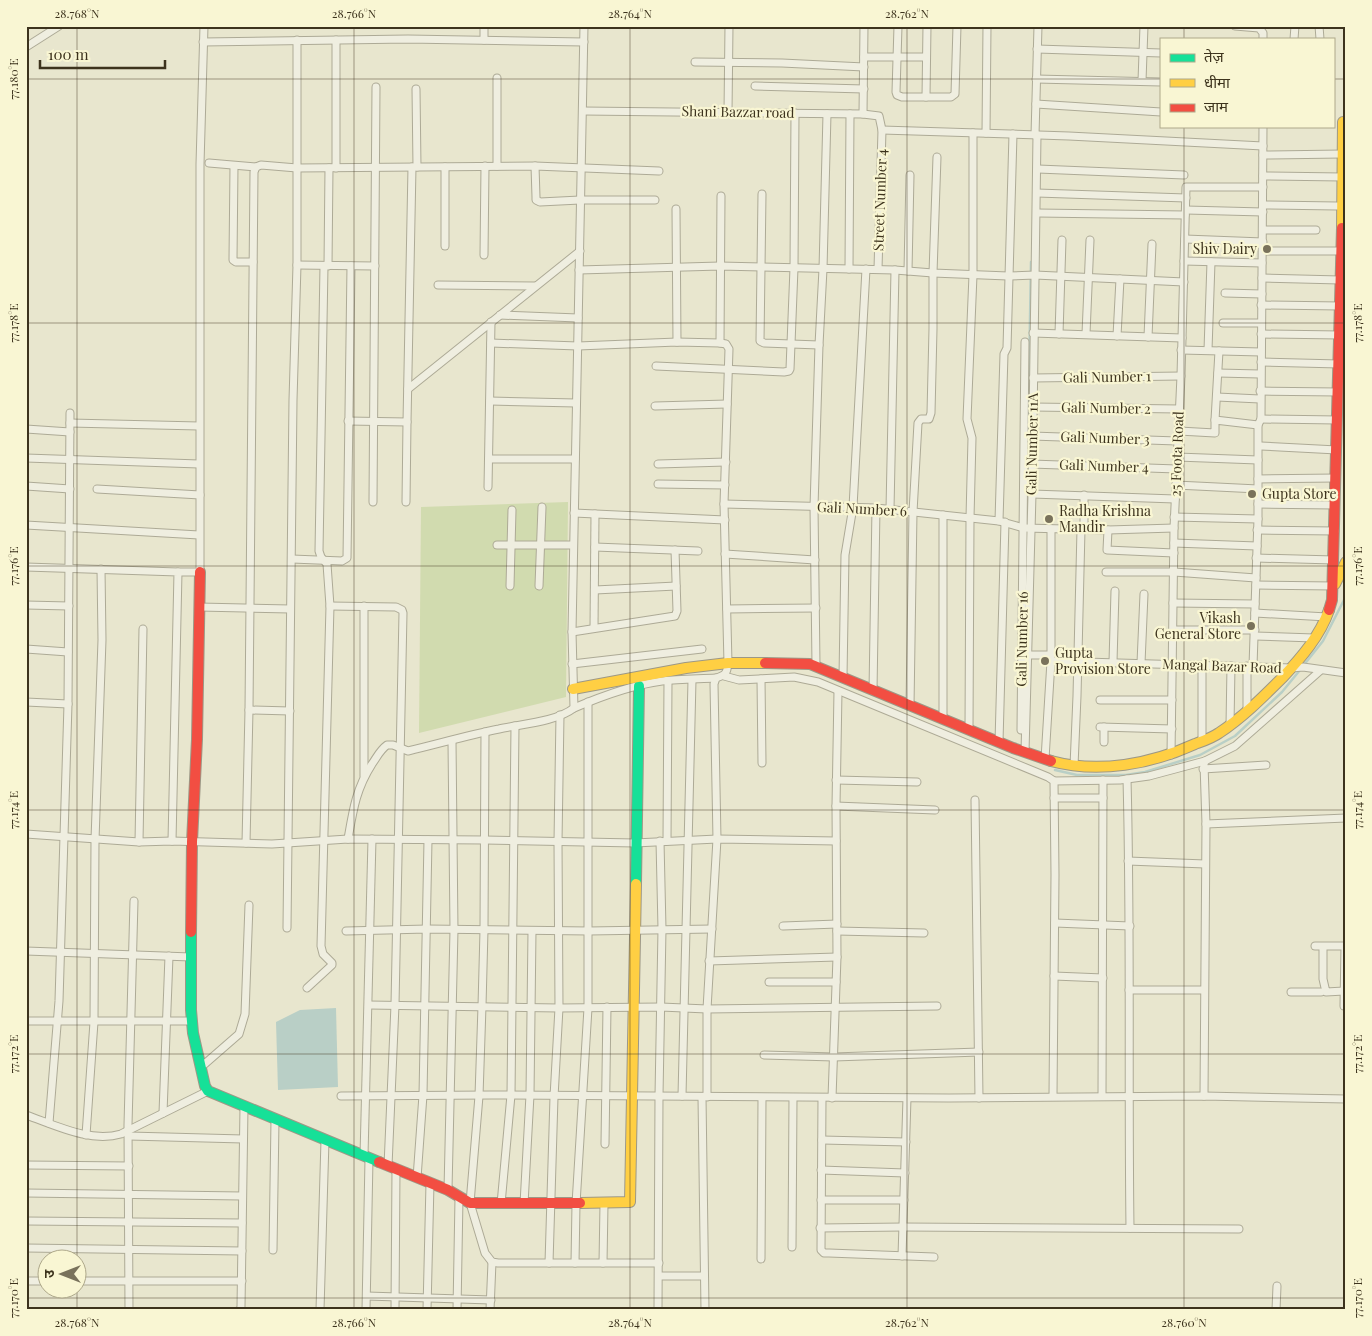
<svg xmlns="http://www.w3.org/2000/svg" width="1372" height="1336" font-family="'Playfair Display','Noto Sans Devanagari',serif">
<style>
.green{fill:#d1dbaf}
.water{fill:#b9cfc6}
.lines{fill:none;stroke-linecap:round;stroke-linejoin:round}
.stream{stroke:#b9cfc6;stroke-width:2.5}
.street-casing{stroke:#adaa96;stroke-width:9}
.fast-casing{stroke:#9d9886;stroke-width:12}
.slow-casing{stroke:#9d9886;stroke-width:12}
.jam-casing{stroke:#9d9886;stroke-width:12}
.street{stroke:#efeee0;stroke-width:7}
.fast{stroke:#16e098;stroke-width:10}
.slow{stroke:#ffcf43;stroke-width:10}
.jam{stroke:#f24e42;stroke-width:10}
.ticks{fill:none;stroke:#3d331d;stroke-width:1;stroke-opacity:0.45}
.poi-dot{fill:#79725b;stroke:#f9f6d3;stroke-width:2}
.labels{text-anchor:middle;stroke-width:4.5;stroke-linejoin:round;paint-order:stroke}
.street-label{font-size:14px;fill:#3d331d;stroke:#f9f6d3}
.poi-label{font-size:14px;fill:#3d331d;stroke:#f9f6d3;text-anchor:start}
.neatline{fill:none;stroke:#3d331d;stroke-width:2}
.ticks-label{font-size:12px;text-anchor:middle;fill:#3d331d}
</style>
<rect width="100%" height="100%" fill="#e8e6ce"/>
<polygon class="green" points="568,502 566,697 419,733 421,507"/>
<polygon class="water" points="336,1008 338,1087 278,1090 276,1022 300,1010"/>
<g class="lines">
<g class="stream">
<polyline points="1027,490 1031,262"/>
<polyline points="1303,666 1323,641 1346,596"/>
<polyline points="1055,770 1077,775 1126,775 1145,772 1200,755 1235,736 1282,692 1300,670"/>
</g>
<defs>
<g id="street">
<polyline points="898,26 896,92 897,95 902,97 951,97 955,94 957,26"/>
<polyline points="1235,26 1259,28 1263,33 1263,39"/>
<polyline points="1319,26 1320,39"/>
<polyline points="1294,39 1295,26"/>
<polyline points="336,40 336,168"/>
<polyline points="484,40 484,26"/>
<polyline points="203,42 408,39 584,42"/>
<polyline points="26,47 59,26"/>
<polyline points="1037,49 1161,53"/>
<polyline points="864,57 926,57"/>
<polyline points="695,62 782,63 864,67"/>
<polyline points="497,78 497,166"/>
<polyline points="1036,79 1161,82"/>
<polyline points="1142,81 1144,26"/>
<polyline points="755,86 864,89"/>
<polyline points="416,89 417,167"/>
<polyline points="926,97 927,26"/>
<polyline points="1036,104 1161,112"/>
<polyline points="583,111 863,114 879,116 882,130 878,269"/>
<polyline points="728,112 729,26"/>
<polyline points="863,114 864,26"/>
<polyline points="882,130 1069,136 1263,146"/>
<polyline points="986,133 987,26"/>
<polyline points="1035,135 1038,26"/>
<polyline points="1263,155 1342,154"/>
<polyline points="209,163 256,167"/>
<polyline points="234,166 233,260 236,262 253,262"/>
<polyline points="535,166 536,197 536,200 540,202 580,200 655,200"/>
<polyline points="1038,169 1184,175"/>
<polyline points="1263,176 1342,177"/>
<polyline points="1037,193 1186,198"/>
<polyline points="762,194 760,341 764,343 819,345"/>
<polyline points="1263,205 1337,206"/>
<polyline points="676,209 677,342"/>
<polyline points="1186,210 1263,212"/>
<polyline points="1037,213 1185,215"/>
<polyline points="1263,230 1316,230"/>
<polyline points="1185,239 1263,242"/>
<polyline points="445,246 445,167"/>
<polyline points="1263,251 1341,251"/>
<polyline points="484,255 485,166"/>
<polyline points="1184,261 1262,263"/>
<polyline points="297,265 375,266"/>
<polyline points="328,266 329,168"/>
<polyline points="849,269 850,114"/>
<polyline points="579,270 720,266 762,267 895,270 933,273 1008,276 1035,275 1184,282"/>
<polyline points="908,271 910,175"/>
<polyline points="1262,278 1340,280"/>
<polyline points="438,285 535,286"/>
<polyline points="1225,293 1262,294"/>
<polyline points="1261,305 1340,306"/>
<polyline points="500,315 578,318"/>
<polyline points="1223,323 1261,323"/>
<polyline points="1033,333 1182,338"/>
<polyline points="1059,334 1062,240"/>
<polyline points="1086,334 1090,240"/>
<polyline points="1261,334 1340,335"/>
<polyline points="1117,336 1120,279"/>
<polyline points="1148,337 1152,244"/>
<path d="M 491,343 L 578,346 L 677,342 L 720,343 L 726,344 L 729,349 L 724,504 L 728,663 C 727,673 726,675 716,678 L 714,684 L 717,839 L 707,1009 L 707,1097"/>
<polyline points="720,343 721,196"/>
<polyline points="1181,350 1261,352"/>
<polyline points="1208,350 1211,262"/>
<polyline points="1261,362 1339,364"/>
<polyline points="656,366 784,372 789,371 790,369 794,268 795,113"/>
<polyline points="1218,373 1260,374"/>
<polyline points="1033,378 1181,376"/>
<polyline points="408,389 580,251"/>
<polyline points="1260,391 1338,392"/>
<polyline points="1217,397 1260,399"/>
<polyline points="490,401 576,403"/>
<polyline points="655,406 727,404"/>
<polyline points="1033,407 1179,409"/>
<polyline points="1261,419 1337,420"/>
<polyline points="1215,420 1219,351"/>
<polyline points="348,421 407,422 412,167"/>
<polyline points="70,423 199,426"/>
<polyline points="26,429 70,432"/>
<polyline points="1179,431 1215,433 1215,420 1258,425"/>
<polyline points="1032,436 1177,441"/>
<polyline points="1261,446 1337,450"/>
<polyline points="1177,457 1258,460"/>
<polyline points="26,458 199,464"/>
<polyline points="489,459 575,459"/>
<polyline points="658,464 726,462"/>
<polyline points="1031,464 1177,469"/>
<polyline points="1258,479 1336,478"/>
<polyline points="658,484 725,485"/>
<polyline points="1176,485 1258,489"/>
<polyline points="26,486 70,489"/>
<polyline points="488,487 491,322"/>
<polyline points="97,489 200,495"/>
<polyline points="1032,494 1175,499"/>
<polyline points="1084,495 1084,529"/>
<polyline points="373,502 376,87"/>
<polyline points="406,502 407,422"/>
<polyline points="724,504 876,508 999,521 1024,528 1108,530 1174,528"/>
<polyline points="1258,504 1335,505"/>
<polyline points="890,509 895,270"/>
<polyline points="574,513 725,520"/>
<polyline points="1174,517 1258,519"/>
<polyline points="999,521 1004,354 1007,348 1013,134"/>
<polyline points="26,525 199,535"/>
<polyline points="1108,530 1107,550 1174,553"/>
<polyline points="1257,530 1335,531"/>
<polyline points="1174,543 1257,546"/>
<polyline points="497,545 573,545"/>
<polyline points="595,547 698,551"/>
<polyline points="725,554 815,560"/>
<polyline points="1256,558 1334,560"/>
<polyline points="292,559 342,561 347,558 351,266"/>
<polyline points="26,567 178,572 172,841"/>
<polyline points="178,572 200,572 200,164 204,26"/>
<polyline points="1106,572 1174,572 1256,578"/>
<polyline points="1256,585 1334,586"/>
<polyline points="510,586 512,510"/>
<polyline points="539,586 542,507"/>
<polyline points="595,590 676,586"/>
<polyline points="1173,603 1255,604"/>
<polyline points="26,605 69,606"/>
<polyline points="330,606 396,607 402,610 403,613 395,1005 388,1166"/>
<polyline points="364,606 364,776"/>
<polyline points="199,607 290,609"/>
<polyline points="727,609 816,608"/>
<polyline points="1255,613 1327,617"/>
<polyline points="594,628 595,514"/>
<polyline points="1173,630 1255,630"/>
<polyline points="572,632 675,616 677,611 675,550"/>
<polyline points="1255,636 1314,638"/>
<polyline points="26,649 68,652"/>
<polyline points="1028,655 1051,655"/>
<polyline points="1051,661 1292,668 1303,667 1346,673"/>
<polyline points="1113,662 1115,591"/>
<polyline points="1141,663 1144,594"/>
<polyline points="572,664 702,649"/>
<polyline points="816,665 814,507 819,345 823,269 827,114"/>
<polyline points="1202,665 1202,742"/>
<polyline points="1253,666 1258,519 1258,425 1261,419 1263,126"/>
<polyline points="724,676 739,680 794,677 818,682 1048,777 1054,781 1055,875 1053,1096"/>
<polyline points="843,677 845,555 853,507 866,269"/>
<polyline points="761,679 762,763"/>
<polyline points="873,691 876,508"/>
<polyline points="1100,700 1172,700"/>
<polyline points="26,702 68,704"/>
<polyline points="910,706 913,512 918,423 921,419 929,419 931,413 933,329 933,273 937,157"/>
<path d="M 574,708 C 602,696 631,685 662,681 C 680,679 698,679 716,678"/>
<polyline points="249,710 290,711"/>
<polyline points="1247,711 1247,666"/>
<polyline points="943,719 943,515"/>
<polyline points="1230,725 1231,666"/>
<polyline points="1100,727 1172,729"/>
<polyline points="969,730 970,518 972,438 967,419 973,275 973,133"/>
<polyline points="1021,730 1025,342"/>
<polyline points="485,732 484,930 482,1006 479,1096 470,1203 485,1253 492,1262 498,1263 659,1263"/>
<polyline points="999,742 1005,522"/>
<polyline points="1104,742 1104,727"/>
<polyline points="1025,752 1032,494 1037,135"/>
<polyline points="1171,755 1174,528 1181,376 1186,187 1263,187"/>
<polyline points="1045,759 1051,661 1051,529"/>
<polyline points="1074,766 1077,696 1081,529"/>
<polyline points="1203,769 1266,765"/>
<path d="M 1127,779 C 1131,929 1128,1079 1130,1228"/>
<polyline points="836,780 917,782"/>
<polyline points="1054,781 1120,780 1149,776 1205,761"/>
<polyline points="1054,798 1103,798"/>
<polyline points="975,800 979,1098"/>
<polyline points="836,806 935,810"/>
<polyline points="1206,824 1346,818"/>
<polyline points="26,834 139,842 172,841 272,844 348,839 485,840 635,843 717,839 836,841"/>
<path d="M 348,839 C 353,810 356,789 372,764 C 377,757 380,750 387,745 L 393,745 L 408,751 C 438,744 468,735 499,729 C 521,724 556,722 574,708 L 572,632 L 584,26"/>
<polyline points="667,841 668,681"/>
<polyline points="139,842 143,629"/>
<polyline points="246,843 249,710 254,172 256,167 261,165 297,168 535,166 659,171"/>
<polyline points="1128,861 1205,864"/>
<polyline points="1055,923 1130,926"/>
<polyline points="783,926 837,924"/>
<polyline points="287,928 293,400 297,265 297,40"/>
<polyline points="346,931 427,929 589,931 712,929"/>
<polyline points="837,931 924,933"/>
<polyline points="1315,946 1346,946"/>
<polyline points="1323,947 1323,979 1326,992 1344,991"/>
<polyline points="26,951 191,957"/>
<polyline points="709,961 837,957"/>
<polyline points="1054,976 1103,978"/>
<polyline points="769,982 836,982"/>
<polyline points="307,988 332,965 332,963 323,954 321,946 330,606 327,564 321,557 319,551 324,266"/>
<polyline points="1129,990 1204,990"/>
<polyline points="1291,992 1321,992"/>
<polyline points="369,1005 559,1008 661,1007 707,1009 937,1006"/>
<polyline points="1344,1006 1345,946"/>
<polyline points="26,1021 192,1021"/>
<polyline points="764,1055 834,1057 979,1052"/>
<polyline points="200,1068 239,1034 245,1014 249,905"/>
<polyline points="341,1096 491,1095 949,1098 1204,1096 1346,1099"/>
<polyline points="682,1096 692,680"/>
<polyline points="1102,1096 1103,780"/>
<polyline points="1204,1096 1206,824 1204,764 1205,761 1235,746 1321,670"/>
<polyline points="702,1097 705,1310"/>
<polyline points="822,1098 821,1250 824,1253 829,1253 934,1257"/>
<polyline points="832,1098 837,957 836,806 838,691"/>
<polyline points="163,1113 169,956"/>
<path d="M 26,1115 C 55,1125 90,1143 121,1134 L 208,1091"/>
<polyline points="49,1123 59,1001 68,704 70,413"/>
<polyline points="86,1135 94,1022 95,840 102,640 101,569"/>
<polyline points="129,1136 243,1139"/>
<polyline points="822,1140 906,1142"/>
<polyline points="605,1144 607,1007"/>
<polyline points="364,1156 372,839"/>
<polyline points="26,1165 129,1166"/>
<polyline points="821,1170 905,1173"/>
<polyline points="417,1178 423,1095 428,840"/>
<polyline points="448,1190 454,930 452,741"/>
<polyline points="26,1193 242,1196"/>
<polyline points="821,1200 904,1200"/>
<polyline points="501,1204 511,1095 515,726"/>
<polyline points="524,1204 530,1095 532,931"/>
<polyline points="26,1221 242,1223"/>
<polyline points="820,1228 903,1227 1239,1229"/>
<polyline points="792,1247 793,1098"/>
<polyline points="26,1248 242,1251"/>
<polyline points="273,1250 275,1120"/>
<polyline points="902,1256 907,1098"/>
<polyline points="761,1259 762,1098"/>
<polyline points="549,1263 554,1097 559,1008 558,842 560,715"/>
<polyline points="575,1263 576,1204 588,1008 588,702"/>
<polyline points="603,1263 604,1204"/>
<polyline points="659,1276 704,1276"/>
<polyline points="26,1281 48,1281"/>
<polyline points="78,1281 242,1281"/>
<polyline points="367,1296 491,1300"/>
<polyline points="129,1310 128,1125 134,901"/>
<polyline points="239,1310 241,1309 241,1307 244,1107"/>
<polyline points="320,1310 325,1140"/>
<polyline points="366,1310 369,1159"/>
<polyline points="395,1310 396,1169"/>
<polyline points="427,1310 430,1183"/>
<polyline points="457,1310 459,1198"/>
<polyline points="490,1310 492,1262"/>
<polyline points="658,1310 659,1096 662,929 660,841"/>
<polyline points="1276,1310 1277,1286"/>
</g>
<g id="fast">
<polyline points="636,884 639,686"/>
<polyline points="191,932 191,1010 193,1033 205,1086 208,1091 379,1162"/>
</g>
<g id="slow">
<polyline points="1342,228 1343,122"/>
<polyline points="1335,584 1346,562"/>
<polyline points="573,689 686,668 728,663 765,663"/>
<path d="M 1051,761 C 1099,774 1151,764 1195,744 C 1203,741 1212,738 1219,733 C 1242,718 1263,697 1282,678 C 1301,658 1320,636 1329,610"/>
<polyline points="580,1203 630,1202 636,884"/>
</g>
<g id="jam">
<polyline points="1329,610 1332,600 1342,228"/>
<polyline points="765,663 810,664 1013,748 1051,761"/>
<polyline points="191,932 192,842 197,739 200,572"/>
<polyline points="379,1162 448,1190 470,1203 580,1203"/>
</g>
</defs>
<use href="#street" class="street-casing"/>
<use href="#fast" class="fast-casing"/>
<use href="#slow" class="slow-casing"/>
<use href="#jam" class="jam-casing"/>
<use href="#street" class="street"/>
<use href="#fast" class="fast"/>
<use href="#slow" class="slow"/>
<use href="#jam" class="jam"/>
</g>
<path class="ticks" d="M 77,26 L 77,1258M 354,26 L 354,1310M 630,26 L 630,1310M 907,26 L 907,1310M 1184,26 L 1184,39M 26,79 L 1161,79M 1333,79 L 1346,79M 1184,126 L 1184,1310M 26,323 L 1346,323M 26,566 L 1346,566M 26,810 L 1346,810M 26,1054 L 1346,1054M 77,1288 L 77,1310M 26,1298 L 1346,1298"/>
<g class="poi-dot">
<circle cx="1267" cy="249" r="5"/>
<circle cx="1252" cy="494" r="5"/>
<circle cx="1049" cy="519" r="5"/>
<circle cx="1251" cy="626" r="5"/>
<circle cx="1045" cy="661" r="5"/>
</g>
<g class="labels">
<g class="street-label">
<text transform="translate(738 112) rotate(1)" y="5">Shani Bazzar road</text>
<text transform="translate(880 200) rotate(-88)" y="5">Street Number 4</text>
<text transform="translate(1107 377) rotate(-1)" y="5">Gali Number 1</text>
<text transform="translate(1106 408) rotate(1)" y="5">Gali Number 2</text>
<text transform="translate(1105 438) rotate(2)" y="5">Gali Number 3</text>
<text transform="translate(1032 444) rotate(-89)" y="5">Gali Number 11A</text>
<text transform="translate(1177 454) rotate(-88)" y="5">25 Foota Road</text>
<text transform="translate(1104 466) rotate(2)" y="5">Gali Number 4</text>
<text transform="translate(862 509) rotate(3)" y="5">Gali Number 6</text>
<text transform="translate(1022 639) rotate(-89)" y="5">Gali Number 16</text>
<text transform="translate(1222 666) rotate(2)" y="5">Mangal Bazar Road</text>
</g>
<g class="poi-label">
<text x="1257" y="254" text-anchor="end">Shiv Dairy</text>
<text x="1262" y="499">Gupta Store</text>
<text x="1059" y="516">Radha Krishna<tspan x="1059" dy="16">Mandir</tspan></text>
<text x="1241" y="623" text-anchor="end">Vikash<tspan x="1241" dy="16">General Store</tspan></text>
<text x="1055" y="658">Gupta<tspan x="1055" dy="16">Provision Store</tspan></text>
</g>
</g>
<rect width="1372" height="1336" fill="none" stroke="#f9f6d3" stroke-width="55"/>
<rect x="1160" y="38" width="175" height="90" fill="#f9f6d3" stroke="#aea88a"/>
<rect x="1170" y="54" width="25" height="8" fill="#16e098" stroke="#aea88a"/>
<text x="1204" y="62" font-size="15" fill="#3d331d">तेज़</text>
<rect x="1170" y="79" width="25" height="8" fill="#ffcf43" stroke="#aea88a"/>
<text x="1204" y="88" font-size="15" fill="#3d331d">धीमा</text>
<rect x="1170" y="104" width="25" height="8" fill="#f24e42" stroke="#aea88a"/>
<text x="1204" y="112" font-size="15" fill="#3d331d">जाम</text>
<g transform="translate(62 1274) rotate(270)"><circle r="24" fill="#f9f6d3" stroke="#aea88a"/>
<path d="M0-4L9 19L0 12L-9 19Z" fill="#79725b"/>
<text y="-8" font-size="14" font-weight="bold" text-anchor="middle" fill="#3d331d">उ</text>
</g>
<path d="M40 60v8h125v-8" fill="none" stroke="#3d331d" stroke-width="2.5"/>
<text x="48" y="60" font-size="15" fill="#3d331d" stroke="#f9f6d3" stroke-width="4" paint-order="stroke">100 m</text>
<rect x="28" y="28" width="1316" height="1280" class="neatline"/>
<g class="ticks-label">
<text x="77" y="18">28.768°N</text>
<text x="354" y="18">28.766°N</text>
<text x="630" y="18">28.764°N</text>
<text x="907" y="18">28.762°N</text>
<text transform="translate(14 79) rotate(-90)" y="4">77.180°E</text>
<text transform="translate(1358 323) rotate(-90)" y="4">77.178°E</text>
<text transform="translate(14 323) rotate(-90)" y="4">77.178°E</text>
<text transform="translate(1358 566) rotate(-90)" y="4">77.176°E</text>
<text transform="translate(14 566) rotate(-90)" y="4">77.176°E</text>
<text transform="translate(1358 810) rotate(-90)" y="4">77.174°E</text>
<text transform="translate(14 810) rotate(-90)" y="4">77.174°E</text>
<text transform="translate(1358 1054) rotate(-90)" y="4">77.172°E</text>
<text transform="translate(14 1054) rotate(-90)" y="4">77.172°E</text>
<text transform="translate(1358 1298) rotate(-90)" y="4">77.170°E</text>
<text transform="translate(14 1298) rotate(-90)" y="4">77.170°E</text>
<text x="77" y="1327">28.768°N</text>
<text x="354" y="1327">28.766°N</text>
<text x="630" y="1327">28.764°N</text>
<text x="907" y="1327">28.762°N</text>
<text x="1184" y="1327">28.760°N</text>
</g>
</svg>
